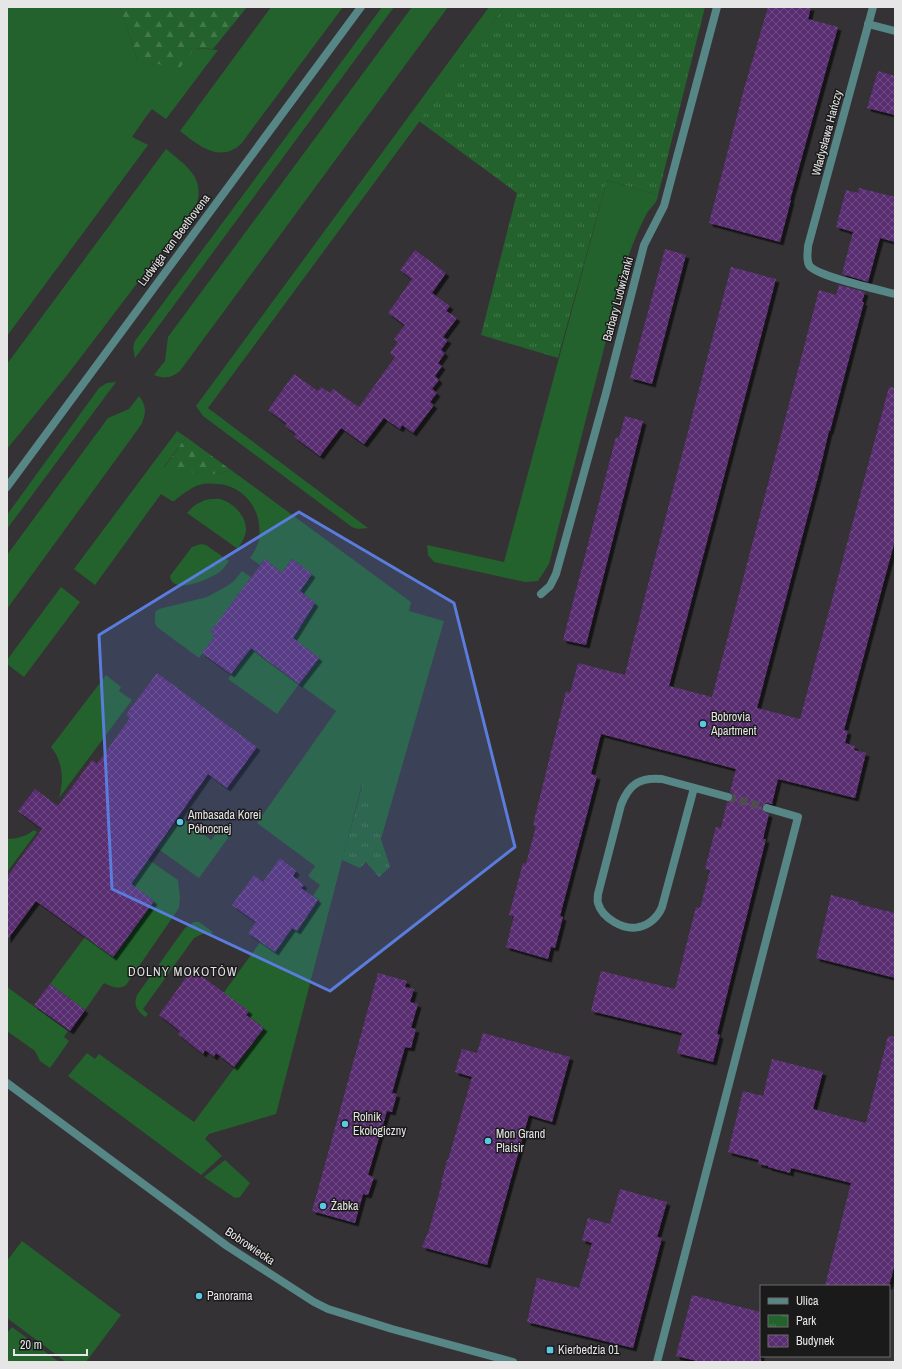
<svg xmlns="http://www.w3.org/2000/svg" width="902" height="1369" font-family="'Archivo Narrow',sans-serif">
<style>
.green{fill:#23622c}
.forest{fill:url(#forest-firs)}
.park{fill:url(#park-tufts)}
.building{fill:url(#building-cross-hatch);filter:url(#shadow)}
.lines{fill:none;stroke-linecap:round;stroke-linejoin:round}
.minor-tunnel{stroke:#4f4d50;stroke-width:8;stroke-dasharray:8 4;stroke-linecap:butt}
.minor{stroke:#568685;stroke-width:8}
.marked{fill:#5a7cdc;fill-opacity:0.2;stroke:#5a7cdc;stroke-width:3;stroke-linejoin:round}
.poi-dot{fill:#5ac8e5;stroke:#1b1a1b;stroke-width:1.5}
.labels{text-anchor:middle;stroke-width:3;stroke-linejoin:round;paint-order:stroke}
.street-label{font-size:12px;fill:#e7e6e7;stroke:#1b1a1b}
.poi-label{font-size:12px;fill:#e7e6e7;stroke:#1b1a1b;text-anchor:start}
.neighbourhood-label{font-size:13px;letter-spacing:1px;fill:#e1dee2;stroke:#1b1a1b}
</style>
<defs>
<pattern id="forest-firs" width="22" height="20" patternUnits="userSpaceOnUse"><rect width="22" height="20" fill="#23622c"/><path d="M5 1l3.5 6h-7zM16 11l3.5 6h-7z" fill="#43784b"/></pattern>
<pattern id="park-tufts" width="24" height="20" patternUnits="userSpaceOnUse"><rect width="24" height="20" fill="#23622c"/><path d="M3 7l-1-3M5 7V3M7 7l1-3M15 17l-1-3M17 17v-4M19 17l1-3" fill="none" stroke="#43784b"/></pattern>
<pattern id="building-cross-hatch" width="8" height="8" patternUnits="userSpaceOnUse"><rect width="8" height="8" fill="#592d71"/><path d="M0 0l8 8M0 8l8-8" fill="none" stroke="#714b85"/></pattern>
<filter id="shadow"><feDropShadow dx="3.5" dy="3.5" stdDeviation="0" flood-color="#0009"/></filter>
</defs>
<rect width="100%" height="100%" fill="#343235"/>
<g class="green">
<polygon points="7,7 120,7 137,59 195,48 218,50 166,119 152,109 145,118 132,137 148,145 7,336"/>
<path d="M 271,7 L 343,7 L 241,144 C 219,164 197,144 180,131 Z"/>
<polygon points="382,7 394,7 135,358 133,347 135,341"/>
<path d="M 412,7 L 448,7 L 180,371 C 172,378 164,379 154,375 L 165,361 L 168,337 Z"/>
<polygon points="489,7 504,7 208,408 368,528 358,529 352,527 203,416 196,406"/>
<path d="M 166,149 C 185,165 206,177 196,206 L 68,374 L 7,449 L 7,364 Z"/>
<path d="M 607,180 L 658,195 C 658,202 651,207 647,213 C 638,230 631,248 625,266 L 549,564 L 538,581 L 525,582 L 434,562 L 428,555 L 427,545 L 504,562 Z"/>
<polygon points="116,382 7,529 7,515 99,388 107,383"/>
<path d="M 139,396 C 147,406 146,414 141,425 L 7,609 L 7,555 L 108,418 L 129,409 Z"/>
<path d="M 177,431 L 186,437 L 164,467 L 214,474 L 231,470 L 411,602 L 409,611 L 444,621 L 381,839 L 362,784 L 276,1114 L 209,1134 L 205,1139 L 222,1156 L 201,1175 L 68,1076 L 87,1053 L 95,1059 L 99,1054 L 194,1122 L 264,1028 L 222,995 L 261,941 L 275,952 L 292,928 L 297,931 L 317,902 L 318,903 L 320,901 L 313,896 L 320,885 L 308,876 L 315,866 L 257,823 L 336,711 L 299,684 L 277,714 L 228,679 L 251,648 L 299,684 L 319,658 L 286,633 L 315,603 L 300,591 L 312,574 L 292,559 L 279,577 L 265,559 L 260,565 L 250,558 C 254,552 258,546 259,539 C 263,512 246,487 219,484 C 214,484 208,483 203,484 C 192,486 183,494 174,501 L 172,501 L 161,494 L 95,585 L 74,569 Z"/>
<path d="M 210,499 C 215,499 219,498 223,500 C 235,504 247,518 246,531 C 245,538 241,543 238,549 L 187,513 C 194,505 200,501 210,499 Z"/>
<path d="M 201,544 L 206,545 L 229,561 C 226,565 223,570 218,573 C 209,579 172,596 170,576 L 192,547 Z"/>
<polygon points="242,571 251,577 211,632 215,636 199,658 157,627 155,623 155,612 159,609 207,597 227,586 234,581"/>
<polygon points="61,587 80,602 24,677 7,664 7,660"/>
<path d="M 106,675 L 121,687 L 119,691 L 132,700 L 59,798 C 64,781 63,761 51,747 Z"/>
<path d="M 181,818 L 211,840 L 224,824 C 230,829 232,831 228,838 L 199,878 L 157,848 L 176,822 L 178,823 Z"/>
<path d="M 34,830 L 37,832 L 7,872 L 7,839 C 17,839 27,836 34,830 Z"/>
<path d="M 130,847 L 178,880 L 180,898 L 179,908 L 126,985 C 119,990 112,987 104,983 L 85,1010 L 50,984 L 85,937 L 113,957 L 154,901 L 113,871 Z"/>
<path d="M 194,922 L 199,922 L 213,932 L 211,934 L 202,934 L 194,938 L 143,1009 L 148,1014 L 145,1017 C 137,1010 133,1006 137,995 L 185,928 Z"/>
<polygon points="7,987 68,1031 64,1037 69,1041 50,1068 40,1061 35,1051 7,1031"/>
<polygon points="225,1160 250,1183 240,1197 235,1198 204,1177"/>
<polygon points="22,1241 121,1315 86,1362 66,1362 7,1318 7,1261"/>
<polygon points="12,1327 59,1362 7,1362 7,1333"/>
</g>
<g class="forest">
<polygon points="120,7 247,7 213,49 195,48 179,69 137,59"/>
<polygon points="186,437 231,470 214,474 195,473 164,468"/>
</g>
<g class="park">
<polygon points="504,7 705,7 658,195 607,180 558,358 481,335 517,193 419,121"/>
<polygon points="363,783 390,867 379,877 366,862 360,868 342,860"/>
</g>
<g class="building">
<polygon points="768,7 811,7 808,19 838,27 790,200 791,200 780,242 709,223 744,89"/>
<polygon points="878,71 895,76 895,115 867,108"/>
<polygon points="859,188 895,197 895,242 880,238 868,282 842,274 853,232 836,227 846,190 858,193"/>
<polygon points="665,249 686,255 652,384 630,378"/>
<polygon points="415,250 446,273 432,293 450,306 446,311 457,318 443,337 448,340 441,350 445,353 438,363 442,366 435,376 439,380 432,389 437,393 430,402 434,405 413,433 402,425 400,429 384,418 364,444 341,428 320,456 294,437 296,434 285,426 287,424 268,410 294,374 318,391 321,387 330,393 333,389 359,407 395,357 390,353 398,342 394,339 405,325 388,313 412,279 400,270"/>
<polygon points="731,267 776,279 669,686 712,697 819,290 836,295 839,285 865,292 862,302 864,302 830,431 829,431 818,477 757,708 800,719 889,387 895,388 895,540 844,730 848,731 845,743 855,746 854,750 866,753 855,798 778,779 772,804 765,803 762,806 763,811 769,814 763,839 766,839 717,1034 720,1035 713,1062 677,1053 682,1033 591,1011 601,971 675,989 696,907 700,908 710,870 705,869 716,827 721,828 727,802 732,801 733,798 732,793 730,792 736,769 601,734 591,774 597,776 560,916 563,917 555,948 551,947 548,959 506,947 514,916 509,915 523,863 526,864 536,826 533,825 566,691 570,693 578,663 625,675 632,646"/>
<polygon points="625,416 643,421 586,645 563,640 616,437 619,438"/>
<polygon points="265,559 282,573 292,559 312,574 300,591 315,603 293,638 319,658 299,684 251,648 231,674 202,653 215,636 210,632"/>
<polygon points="157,673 257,747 227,788 208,774 131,884 154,901 113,957 36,901 7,940 7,877 42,829 18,811 35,789 58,806 92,760 97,764 130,718 126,715"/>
<polygon points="280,858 296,871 293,876 304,885 301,888 318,900 297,931 292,928 275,952 248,933 256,922 232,905 254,875 263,882"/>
<polygon points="831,895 859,902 858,904 895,913 895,978 816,958"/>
<polygon points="192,969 249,1011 246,1015 264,1028 234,1067 216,1053 214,1057 205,1050 203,1054 178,1034 180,1031 159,1015"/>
<polygon points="378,973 407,981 405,987 414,989 410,1002 418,1004 411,1028 416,1029 411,1048 405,1047 392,1093 397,1094 392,1112 387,1111 368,1175 374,1177 368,1195 363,1194 355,1223 312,1211"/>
<polygon points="50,984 85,1010 70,1031 34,1005"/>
<polygon points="483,1033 570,1057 552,1122 529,1115 487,1265 422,1247 429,1230 442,1183 441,1183 447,1160 448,1160 472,1077 455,1072 462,1049 477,1053"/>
<polygon points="888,1036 895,1037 895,1263 889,1286 825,1286 851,1183 791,1168 790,1173 768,1167 768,1166 758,1164 759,1160 728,1152 743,1091 763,1096 772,1059 823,1072 813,1109 866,1123"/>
<polygon points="620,1189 667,1202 657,1237 662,1238 633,1348 527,1322 537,1278 579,1288 592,1243 582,1240 588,1218 610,1224"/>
<polygon points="692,1295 761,1312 761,1362 701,1362 676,1356"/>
</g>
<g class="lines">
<polyline class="minor-tunnel" points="728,797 767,808"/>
<g class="minor">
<path d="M 873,7 L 808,246 C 808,252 806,259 809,265 C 815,276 880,290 895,294"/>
<polyline points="868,24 895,31"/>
<polyline points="7,487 361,7"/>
<polyline points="541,594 550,586 556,574 606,393 644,245 664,206 717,7"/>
<path d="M 694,788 L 662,907 C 658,917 649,925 639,927 C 624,931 602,918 598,903 C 597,900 598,897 598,894 L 621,805 C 629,784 640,777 662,779 L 728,797"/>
<polyline points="7,1083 227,1246 314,1302 328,1309 392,1329 513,1362"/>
<polyline points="657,1362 798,817 767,808"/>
</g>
</g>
<path class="marked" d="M 299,512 L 454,603 L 515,847 L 330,991 L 112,889 L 99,635 Z"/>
<g class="poi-dot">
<circle cx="703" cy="724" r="4"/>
<circle cx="180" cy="822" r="4"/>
<circle cx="345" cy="1124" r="4"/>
<circle cx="488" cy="1141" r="4"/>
<circle cx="323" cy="1206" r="4"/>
<circle cx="199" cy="1296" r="4"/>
<rect x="546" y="1346" width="8" height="8" rx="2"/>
</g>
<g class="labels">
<g class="street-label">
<text transform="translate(827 133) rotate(-75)" y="4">Władysława Hańczy</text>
<text transform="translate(174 240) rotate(-53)" y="4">Ludwiga van Beethovena</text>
<text transform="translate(618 299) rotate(-75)" y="4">Barbary Ludwiżanki</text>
<text transform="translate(250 1246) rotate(34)" y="4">Bobrowiecka</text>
</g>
<g class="poi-label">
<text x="711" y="721">Bobrovia<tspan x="711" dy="14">Apartment</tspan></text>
<text x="188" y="819">Ambasada Korei<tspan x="188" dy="14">Północnej</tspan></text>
<text x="353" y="1121">Rolnik<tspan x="353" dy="14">Ekologiczny</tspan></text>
<text x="496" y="1138">Mon Grand<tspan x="496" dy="14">Plaisir</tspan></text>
<text x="331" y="1210">Żabka</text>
<text x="207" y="1300">Panorama</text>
<text x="558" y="1354">Kierbedzia 01</text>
</g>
<g class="neighbourhood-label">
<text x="183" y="976">DOLNY MOKOTÓW</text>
</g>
</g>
<rect width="902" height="1369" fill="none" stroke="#e7e6e7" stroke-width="16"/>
<rect x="760" y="1285" width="130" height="72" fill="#1b1a1b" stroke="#6d6c6d"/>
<rect x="768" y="1298" width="20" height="6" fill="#568685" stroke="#6d6c6d"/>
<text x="796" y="1305" font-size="12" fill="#e7e6e7">Ulica</text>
<rect x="768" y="1315" width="20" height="12" fill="url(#park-tufts)" stroke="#6d6c6d"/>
<text x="796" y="1325" font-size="12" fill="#e7e6e7">Park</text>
<rect x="768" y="1335" width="20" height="12" fill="url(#building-cross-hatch)" stroke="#6d6c6d"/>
<text x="796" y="1345" font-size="12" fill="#e7e6e7">Budynek</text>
<path d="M14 1349v6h73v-6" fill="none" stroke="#e7e6e7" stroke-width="2"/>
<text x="20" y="1349" font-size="12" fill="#e7e6e7" stroke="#1b1a1b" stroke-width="3" paint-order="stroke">20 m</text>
</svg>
